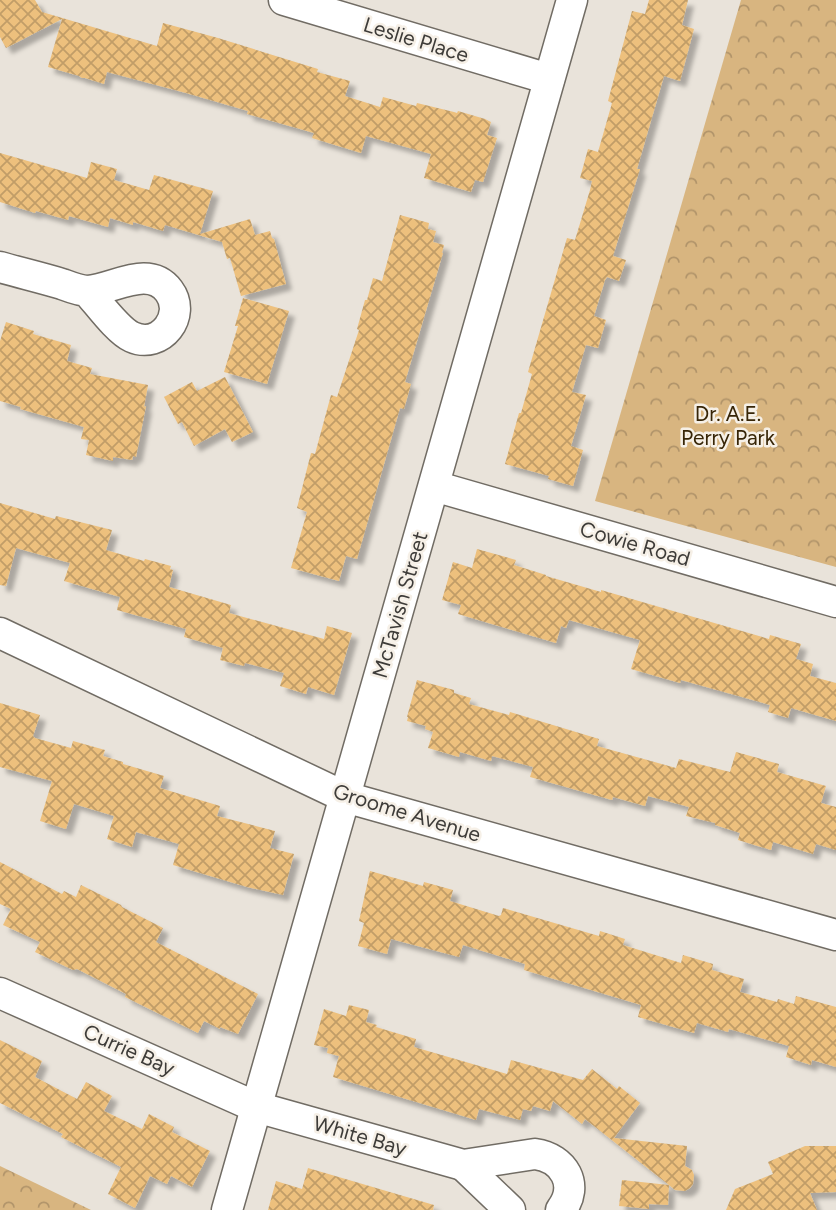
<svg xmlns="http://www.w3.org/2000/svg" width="836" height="1210" font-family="Figtree,sans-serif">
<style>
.park{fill:url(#park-crowns)}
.building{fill:url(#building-cross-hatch);filter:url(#shadow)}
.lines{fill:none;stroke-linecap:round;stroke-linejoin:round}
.minor-casing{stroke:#716c64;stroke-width:33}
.minor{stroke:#fff;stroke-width:30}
.labels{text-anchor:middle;stroke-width:5;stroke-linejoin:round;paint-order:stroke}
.street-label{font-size:21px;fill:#3e3c39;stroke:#f6f0e7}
.park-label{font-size:21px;fill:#372507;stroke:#f6f0e7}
</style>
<defs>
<pattern id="park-crowns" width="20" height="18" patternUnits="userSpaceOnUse" patternTransform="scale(1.75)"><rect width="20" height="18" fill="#d8b580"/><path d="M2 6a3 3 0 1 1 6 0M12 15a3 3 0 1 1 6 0" fill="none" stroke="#b1946a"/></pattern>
<pattern id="building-cross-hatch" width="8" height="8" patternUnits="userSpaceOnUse" patternTransform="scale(1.75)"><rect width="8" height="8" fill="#edc07d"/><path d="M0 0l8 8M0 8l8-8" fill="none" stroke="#c19d67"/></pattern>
<filter id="shadow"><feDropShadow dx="6" dy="6" stdDeviation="2" flood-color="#0004"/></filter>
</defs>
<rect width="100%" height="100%" fill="#e9e3da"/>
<g class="park">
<polygon points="741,0 836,0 836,567 595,501"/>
<polygon points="0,1166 91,1210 0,1210"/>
</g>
<g class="building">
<polygon points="0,0 35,0 42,12 157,46 163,23 218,38 318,69 317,72 350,81 345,96 380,107 383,97 416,106 417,103 454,112 457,113 458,111 485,119 491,122 487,135 497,138 483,182 475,180 471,192 424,178 431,154 366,136 361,153 312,138 314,133 247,114 248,111 186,93 107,72 104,84 85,78 82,78 79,76 48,67 62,19 6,48 0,37"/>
<polygon points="649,0 688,0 682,25 694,29 680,81 664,76 637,169 640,169 613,256 626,260 619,281 607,277 605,280 594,316 606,320 598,348 586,345 572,392 586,395 571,446 583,450 573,486 548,479 549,476 505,464 519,413 521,413 532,374 528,372 567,238 575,240 590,190 592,181 580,178 588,149 598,152 612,103 608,101 632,11 645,14"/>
<polygon points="0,153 87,178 91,162 117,169 114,180 149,190 154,175 213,191 200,234 250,219 255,235 270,231 272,238 274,239 286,284 241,296 230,258 227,259 222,242 165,225 163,231 133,222 133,225 110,218 108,227 69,216 68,220 36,211 35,213 0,202"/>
<polygon points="400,215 429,223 428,229 436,231 433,242 444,245 442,253 443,253 405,382 411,384 404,409 400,408 357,559 346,556 339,581 291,568 307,512 297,508 311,453 315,454 331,395 337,397 359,330 357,329 365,300 367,300 373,278 382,281"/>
<polygon points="243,298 289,311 267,384 224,372 238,326 235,326"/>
<polygon points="6,322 34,331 33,334 71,345 67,361 92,368 90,374 148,385 144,407 146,406 136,457 133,456 132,460 113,457 113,461 86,455 89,440 81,439 84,427 20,409 21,407 0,401 0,341"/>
<polygon points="225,377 253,432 232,442 225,429 194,446 182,422 178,424 164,397 192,382 197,391"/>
<polygon points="0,503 55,519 56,516 112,530 106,550 144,561 145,559 171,566 170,569 173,570 169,587 231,605 229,613 324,639 327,626 352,633 334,695 308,687 306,694 280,686 284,673 245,663 244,666 220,660 223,648 184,637 186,629 117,610 120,597 64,581 70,563 16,548 6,586 0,585"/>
<polygon points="477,549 516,560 514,565 546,575 546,576 601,592 601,590 769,639 770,635 801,644 796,659 813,664 810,676 836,683 836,721 791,708 788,718 768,712 770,705 681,680 680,683 631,669 640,640 569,620 566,628 561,626 556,643 458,614 461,605 442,600 453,562 472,568"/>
<polygon points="417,680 454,690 454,693 471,698 469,704 509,715 510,712 599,739 597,746 676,768 679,759 730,772 736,752 779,764 777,772 826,786 821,803 836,807 836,850 816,844 813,854 773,842 771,850 738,840 740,833 715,825 715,823 686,816 689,807 648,796 645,806 613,797 612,800 530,777 533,767 492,756 491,761 460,752 459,757 428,748 433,732 425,729 426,726 407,721 408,717 407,717"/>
<polygon points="0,703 40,715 33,736 35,738 71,748 73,741 105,750 103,756 123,762 123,764 164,776 160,788 220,806 217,816 275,831 270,848 294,854 283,895 247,887 173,865 179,844 136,832 132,847 107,839 114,816 74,804 66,829 40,821 52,781 0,767"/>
<polygon points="0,862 62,894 64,891 76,897 81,885 121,905 122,907 163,928 156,942 258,994 238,1034 220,1027 220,1029 204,1021 198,1033 125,997 126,994 77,969 73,970 35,952 40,942 3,925 11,909 0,904"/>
<polygon points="370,871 423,886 424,882 453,890 450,901 499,916 501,915 503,908 599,936 600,931 625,939 623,945 681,963 683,955 713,964 712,970 744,979 740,992 777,1002 778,999 794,1004 796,996 836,1007 836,1067 812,1060 811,1065 786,1057 789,1046 729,1029 728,1032 697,1023 694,1033 638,1017 641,1005 524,970 525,964 463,945 459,957 391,939 387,954 358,946 364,923 359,921"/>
<polygon points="349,1005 369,1010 366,1022 377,1025 376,1027 416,1039 414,1047 507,1074 511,1060 583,1080 592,1069 617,1089 619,1086 640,1103 614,1138 687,1146 685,1166 692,1170 694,1175 693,1184 690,1188 685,1191 675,1190 669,1185 668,1205 649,1204 649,1209 619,1206 622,1180 669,1185 585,1119 582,1124 553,1101 550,1111 533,1106 531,1111 523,1109 520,1120 479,1109 476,1120 333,1077 339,1056 327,1053 328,1048 314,1045 324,1009 346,1016"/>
<polygon points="0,1040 42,1061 35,1077 77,1099 86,1082 112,1096 104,1111 142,1129 149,1114 174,1127 172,1132 210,1151 192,1187 171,1176 167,1184 150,1176 135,1208 108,1194 121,1167 61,1137 63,1134 0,1103"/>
<polygon points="805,1146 836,1146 836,1192 810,1193 817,1210 726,1210 735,1189 773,1174 768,1162"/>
<polygon points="308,1168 434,1205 433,1210 268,1210 276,1181 302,1189"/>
</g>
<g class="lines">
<defs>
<g id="minor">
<polyline points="284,0 549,79"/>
<path d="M 0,267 C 21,273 42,278 62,284 C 70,287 80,291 88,291 C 114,289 149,264 169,291 C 187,315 161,350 132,337 C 118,331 98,303 87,291"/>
<polyline points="434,486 836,602"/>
<polyline points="0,633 345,797 836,935"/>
<path d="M 0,993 L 256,1107 L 463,1165 L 535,1154 C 564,1158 580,1185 561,1210"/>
<polyline points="463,1165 510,1210"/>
<polyline points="227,1210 572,0"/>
</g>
</defs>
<use href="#minor" class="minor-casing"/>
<use href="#minor" class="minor"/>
</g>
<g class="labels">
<g class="street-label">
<text transform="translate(416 40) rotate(17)" y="7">Leslie Place</text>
<text transform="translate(635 544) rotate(16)" y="7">Cowie Road</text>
<text transform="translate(400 605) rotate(-74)" y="7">McTavish Street</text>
<text transform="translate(407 813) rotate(17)" y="7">Groome Avenue</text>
<text transform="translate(129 1050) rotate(24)" y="7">Currie Bay</text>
<text transform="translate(360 1136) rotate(16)" y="7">White Bay</text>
</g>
<g class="park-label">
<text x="728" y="421">Dr. A.E.<tspan x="728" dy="24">Perry Park</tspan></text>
</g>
</g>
</svg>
